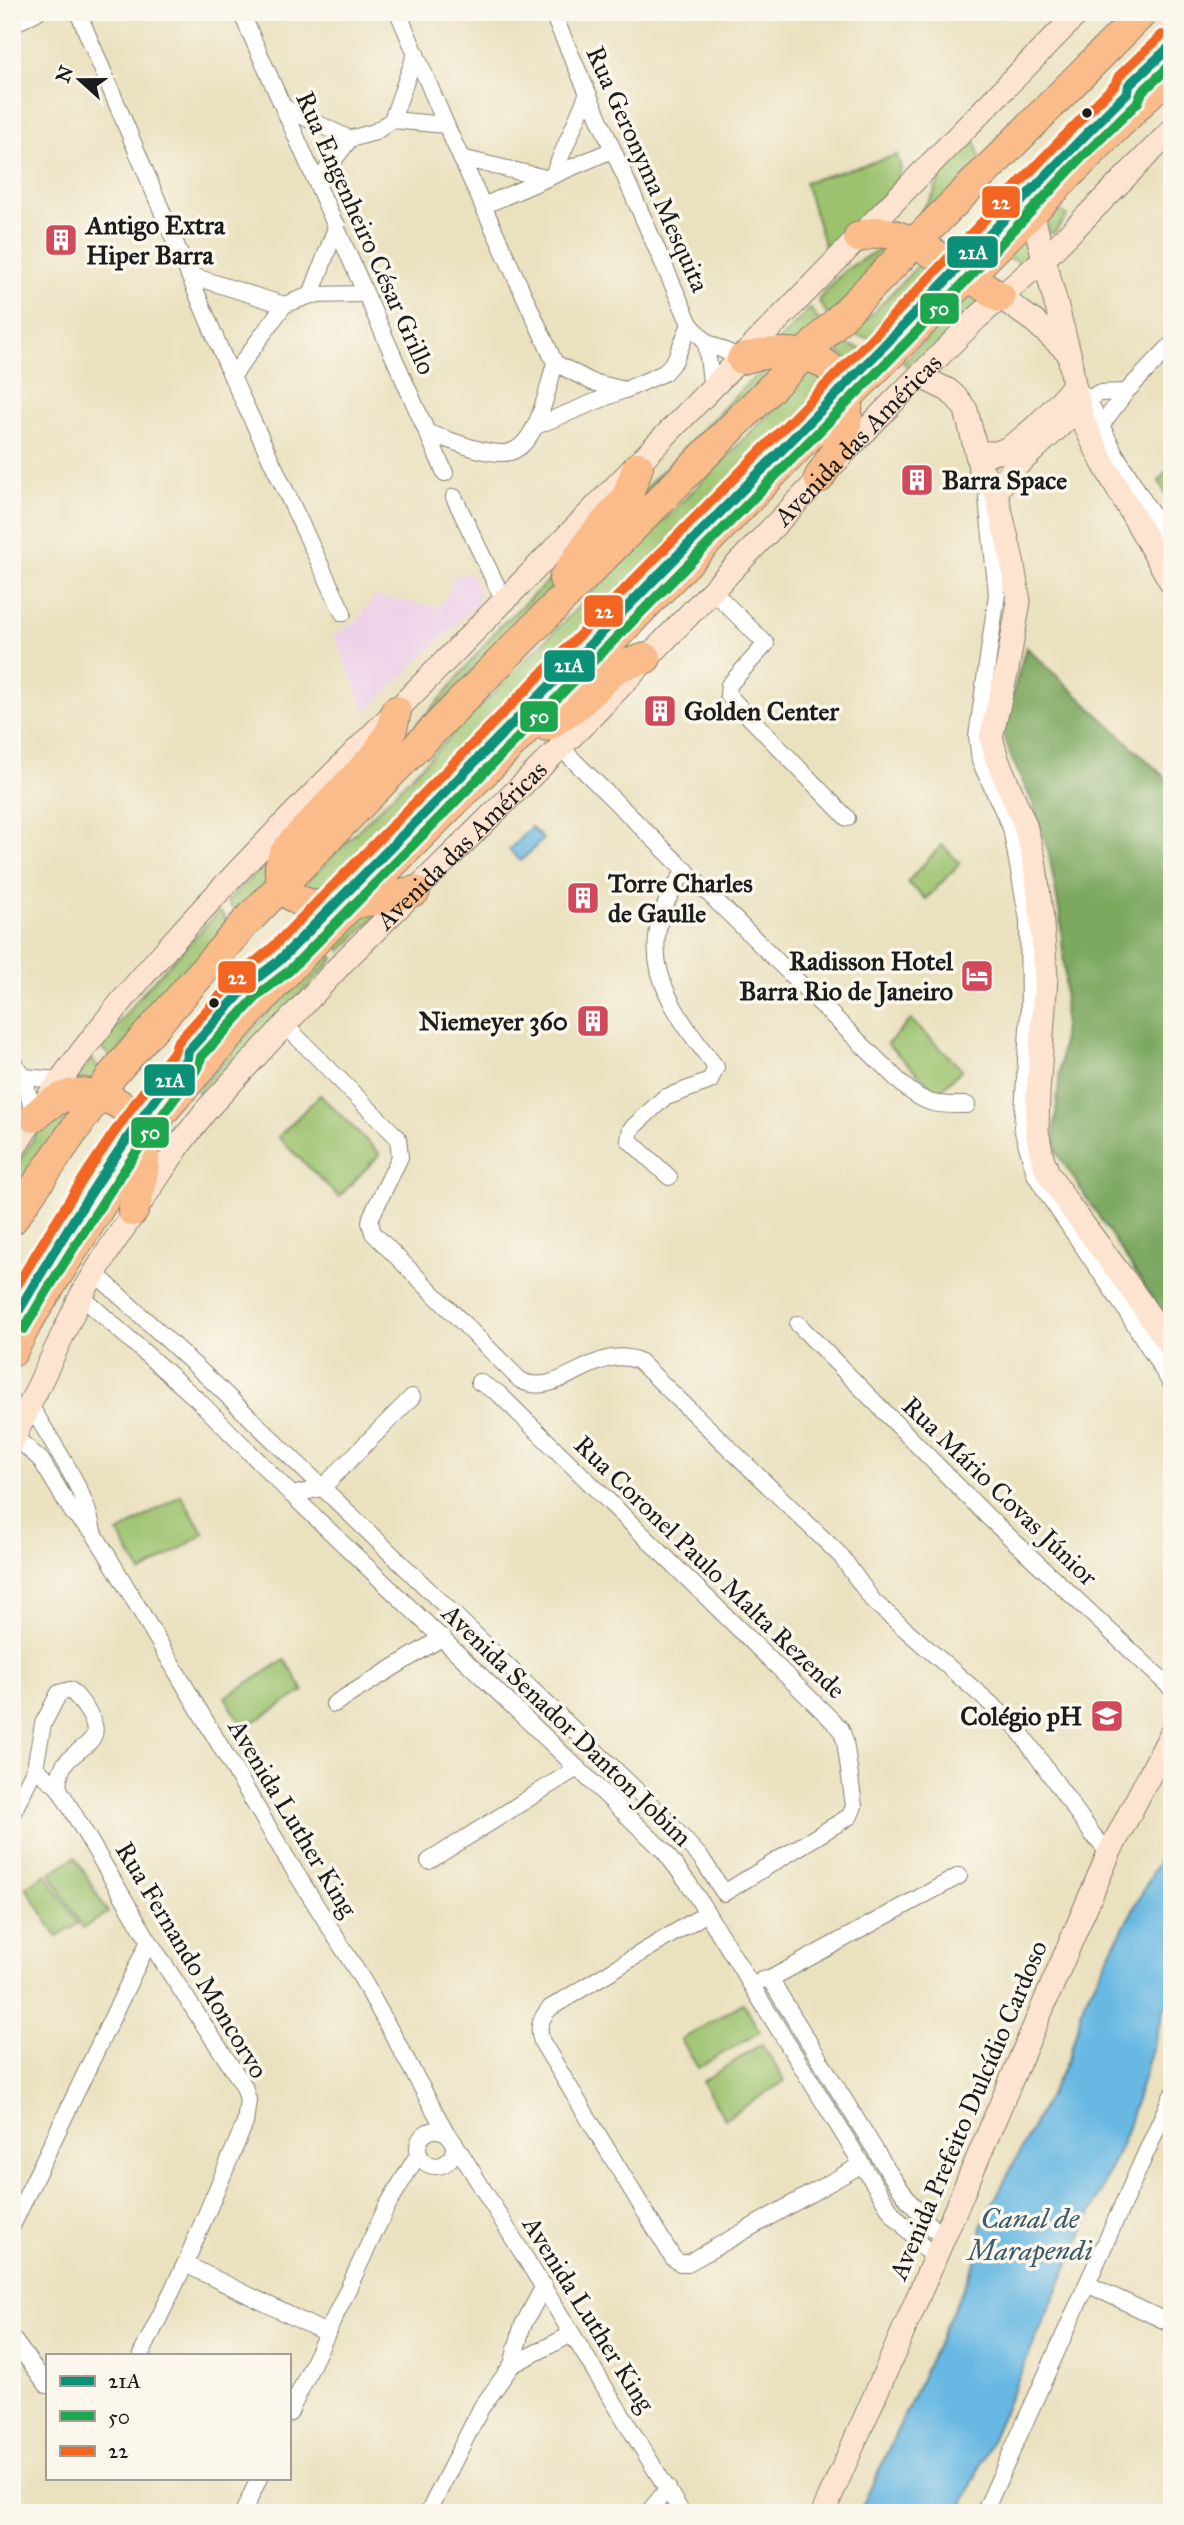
<svg xmlns="http://www.w3.org/2000/svg" width="1184" height="2525" font-family="'IM FELL Great Primer',serif">
<style>
.built{fill:#edd1e9}
.green{fill:#9cc26e;stroke:#5c6f45;stroke-width:2}
.forest{fill:#7da861;stroke:#4c623e;stroke-width:2}
.water{fill:#68b8e3;stroke:#426a80;stroke-width:2}
.lines{fill:none;stroke-linecap:round;stroke-linejoin:round}
.street-casing{stroke:#837e6e;stroke-width:18}
.secondary-casing{stroke:#837e6e;stroke-width:25}
.highway-casing{stroke:#837e6e;stroke-width:32}
.street{stroke:#fff;stroke-width:16}
.secondary{stroke:#fde4d0;stroke-width:23}
.highway{stroke:#f9bc8a;stroke-width:30}
.bus-1-casing{stroke:#fbf7ec;stroke-width:16}
.bus-2-casing{stroke:#fbf7ec;stroke-width:16}
.bus-3-casing{stroke:#fbf7ec;stroke-width:16}
.bus-1{stroke:#0c9179;stroke-width:10}
.bus-2{stroke:#1da64d;stroke-width:10}
.bus-3{stroke:#f26522;stroke-width:10}
.bus-dot{fill:#1c1c1c;stroke:#fbf7ec;stroke-width:2.5}
.labels{text-anchor:middle;stroke-width:7;stroke-linejoin:round;paint-order:stroke}
.street-label{font-size:26px;fill:#1c1c1c;stroke:#fbf7ec}
.poi-label{font-size:26px;font-weight:bold;fill:#1c1c1c;stroke:#fbf7ec;text-anchor:start}
.water-label{font-size:28px;font-style:italic;fill:#3a5a6c;stroke:#fbf7ec}
.line-badge{stroke:#fbf7ec;stroke-width:2.5}
.badge-label{font-size:19px;text-anchor:middle;font-weight:bold;fill:#fff}
</style>
<rect width="100%" height="100%" fill="#fbf7ec"/>
<filter id="ink" filterUnits="userSpaceOnUse"><feTurbulence type="fractalNoise" baseFrequency=".0143" numOctaves="2"/><feDisplacementMap in="SourceGraphic" scale="14" xChannelSelector="R" yChannelSelector="G"/><feConvolveMatrix kernelMatrix="1 2 1 2 8 2 1 2 1" color-interpolation-filters="sRGB"/></filter>
<filter id="wash" filterUnits="userSpaceOnUse"><feTurbulence type="fractalNoise" baseFrequency=".00686" numOctaves="4" result="noise"/><feDisplacementMap in="SourceGraphic" scale="28" xChannelSelector="R" yChannelSelector="G"/><feGaussianBlur stdDeviation="1.57" result="paint"/><feColorMatrix in="noise" values="0 0 0 0 0 0 0 0 0 0 0 0 0 0 0 0 0 1.4 0 .05"/><feComposite in="paint" operator="in"/></filter>
<g filter="url(#wash)">
<rect width="100%" height="100%" fill="#eae1bf"/>
<polygon class="built" points="456,573 471,575 480,592 477,604 366,712 334,634 357,621 375,596 437,607 446,598"/>
<g class="green">
<polygon points="974,137 981,162 927,218 921,210 934,194 944,166"/>
<polygon points="897,155 901,169 894,185 827,253 805,182"/>
<polygon points="1057,208 1067,216 1053,234 1048,233 1049,217"/>
<polygon points="1030,232 1033,257 1023,265 1014,259 1010,260 1005,256"/>
<polygon points="892,241 900,246 829,317 818,300 844,271"/>
<polygon points="924,259 947,275 883,341 852,335"/>
<polygon points="972,292 982,300 913,371 903,363"/>
<polygon points="810,308 822,325 802,344 773,347"/>
<polygon points="845,344 871,352 857,368 839,351"/>
<polygon points="767,368 778,368 573,577 610,525 747,384"/>
<polygon points="811,371 836,387 338,894 300,889"/>
<polygon points="1167,471 1172,476 1172,506 1159,481"/>
<polygon points="573,558 555,585 501,638 411,741 407,736 443,696 499,627"/>
<polygon points="942,845 960,863 926,899 907,882"/>
<polygon points="276,852 273,881 239,915 227,902"/>
<polygon points="385,907 341,951 333,942 363,911"/>
<polygon points="219,911 231,925 112,1058 100,1047 146,989"/>
<polygon points="293,933 297,936 260,964 278,941"/>
<polygon points="325,950 334,958 206,1098 197,1091"/>
<polygon points="911,1020 962,1069 938,1093 887,1044"/>
<polygon points="91,1059 104,1073 97,1082 75,1080"/>
<polygon points="320,1095 380,1154 339,1197 278,1137"/>
<polygon points="79,1103 47,1149 12,1193 12,1172 51,1111"/>
<polygon points="194,1109 167,1151 161,1152 159,1140 171,1123 179,1127"/>
<polygon points="181,1495 204,1534 141,1573 118,1533"/>
<polygon points="285,1660 304,1691 244,1728 225,1697"/>
<polygon points="75,1857 108,1913 83,1928 50,1873"/>
<polygon points="46,1874 78,1924 57,1937 26,1887"/>
<polygon points="743,2003 760,2032 698,2068 681,2040"/>
<polygon points="762,2044 785,2081 725,2119 702,2082"/>
</g>
<polygon class="forest" points="1026,647 1172,784 1172,1328 1057,1153 1054,1135 1064,1025 1065,976 1060,915 1049,854 1032,801 1011,757 1002,730"/>
<g class="water">
<polygon points="531,827 543,839 521,861 509,850"/>
<polygon points="1172,1836 1172,1995 1164,2010 1126,2133 965,2500 959,2513 859,2513 983,2245 981,2226 1069,2057 1084,2002"/>
</g>
</g>
<g filter="url(#ink)">
<g class="lines">
<defs>
<g id="street">
<polyline points="78,12 232,377 343,613"/>
<polyline points="241,12 445,473"/>
<polyline points="398,12 446,125 555,363"/>
<polyline points="552,12 690,324 706,342 742,359"/>
<polyline points="12,25 37,12"/>
<polyline points="283,107 350,139"/>
<polyline points="392,120 416,53"/>
<polyline points="461,158 546,178"/>
<polyline points="553,175 588,93"/>
<polyline points="318,181 350,139 375,132 392,120 446,125"/>
<polyline points="483,206 612,150"/>
<polyline points="189,275 284,305"/>
<polyline points="311,295 337,225"/>
<polyline points="706,342 712,389"/>
<polyline points="232,377 284,305 311,295 365,294"/>
<polyline points="1077,388 1088,399 1115,453 1172,548"/>
<polyline points="1080,407 1098,393 1126,392"/>
<polyline points="536,426 624,390"/>
<polyline points="1097,431 1126,392 1172,344"/>
<path d="M 428,433 C 451,440 479,453 503,453 C 537,453 547,389 555,363 L 592,382 L 625,390 L 664,373 L 675,360 L 690,324"/>
<polyline points="996,492 987,498 997,594 977,736 980,761 1011,828 1028,920 1029,1012 1022,1128 1035,1174 1046,1192 1125,1309 1172,1385"/>
<polyline points="454,497 504,601"/>
<polyline points="712,590 766,644 729,685 728,695 847,818"/>
<path d="M 560,747 L 904,1086 C 927,1106 938,1105 967,1105"/>
<path d="M 285,1025 L 398,1138 L 400,1157 L 371,1217 L 370,1222 L 373,1233 L 520,1380 C 558,1401 595,1342 639,1361 L 841,1556 L 873,1601 L 1015,1725 L 1093,1835 L 1109,1853"/>
<polyline points="12,1061 24,1077 34,1117"/>
<polyline points="24,1077 59,1080"/>
<path d="M 669,1177 L 629,1140 L 631,1129 L 664,1098 L 710,1081 L 716,1067 C 664,1001 628,947 686,870"/>
<polyline points="95,1273 215,1384 661,1814 702,1859 724,1893 850,1816 854,1806 845,1741 841,1729 498,1393 479,1382"/>
<polyline points="81,1296 199,1401 292,1495 664,1851 689,1884 892,2213 934,2258"/>
<polyline points="798,1324 986,1515 1172,1689"/>
<path d="M 30,1405 C 52,1443 86,1489 93,1532"/>
<polyline points="15,1437 41,1460 73,1513 93,1532 105,1551 286,1857 365,1984 446,2132"/>
<polyline points="292,1495 322,1488 412,1397"/>
<polyline points="334,1704 443,1637"/>
<polyline points="35,1768 58,1787 149,1941 244,2086 248,2100 245,2123 185,2264 141,2355"/>
<path d="M 12,1814 L 35,1768 L 43,1724 L 59,1693 L 70,1690 C 78,1696 83,1704 88,1712 C 108,1743 79,1744 64,1765 C 60,1771 59,1779 58,1787"/>
<polyline points="429,1861 577,1768"/>
<path d="M 707,1913 L 550,2008 C 540,2019 537,2028 542,2042 L 673,2258 L 680,2263 L 688,2263 L 861,2165"/>
<polyline points="770,1979 890,2174 909,2201 943,2239"/>
<polyline points="762,1980 770,1979 959,1876"/>
<circle cx="436" cy="2148" r="18"/>
<polyline points="454,2142 682,2513"/>
<polyline points="12,2226 149,1941"/>
<polyline points="185,2264 326,2333"/>
<polyline points="1087,2284 1172,2324"/>
<polyline points="12,2338 47,2385"/>
<polyline points="512,2365 572,2334"/>
<polyline points="289,2414 387,2206 419,2153"/>
<polyline points="243,2513 259,2478"/>
<polyline points="428,2513 481,2408 512,2365 522,2327 544,2286"/>
<polyline points="648,2513 668,2488"/>
<polyline points="984,2513 1172,2095"/>
</g>
<g id="secondary">
<polyline points="1032,213 1069,353 1074,385 1083,421 1102,461 1172,584"/>
<polyline points="1000,297 1035,322 1069,353"/>
<polyline points="919,376 948,390 958,399 966,410 980,467 996,492 1012,560 1019,602 1007,669 991,737 997,759 1025,825 1034,859 1041,912 1046,977 1038,1094 1037,1131 1042,1157 1048,1173 1068,1204 1126,1282 1172,1348"/>
<path d="M 977,452 C 984,453 992,454 999,452 C 1021,445 1059,404 1074,385"/>
<polyline points="996,492 1011,471 1079,408"/>
<path d="M 12,1151 C 130,965 295,815 448,658 C 659,443 868,227 1079,12"/>
<path id="s1" d="M 12,1442 L 81,1296 L 110,1248 L 180,1144 L 207,1109 L 344,961 L 589,719 L 893,402 L 977,318 L 1044,259 L 1172,130"/>
<polyline points="823,2513 899,2341 1109,1853 1172,1732"/>
</g>
<g id="highway">
<path d="M 859,237 C 868,234 877,231 886,233 C 918,238 972,279 1000,297"/>
<path d="M 742,359 C 794,343 857,356 846,424 C 843,443 829,462 819,478"/>
<polyline points="564,579 591,539 626,499 638,467"/>
<path d="M 396,711 L 392,729 L 377,754 L 288,848 C 280,860 277,870 283,883 C 299,925 382,897 415,891"/>
<polyline points="547,726 580,703 617,667 646,658"/>
<path d="M 34,1117 C 45,1106 55,1099 70,1095 C 92,1089 126,1101 136,1122 C 150,1151 143,1183 133,1211"/>
<polyline points="12,1220 113,1074 245,923 489,673 1143,12"/>
<polyline points="12,1352 27,1323 141,1141 164,1110 232,1032 313,943 508,748 814,431 1172,71"/>
</g>
</defs>
<use href="#street" class="street-casing"/>
<use href="#secondary" class="secondary-casing"/>
<use href="#highway" class="highway-casing"/>
<use href="#street" class="street"/>
<use href="#secondary" class="secondary"/>
<use href="#highway" class="highway"/>
<defs>
<path id="bus-1" d="M 12,1322 C 66,1230 121,1141 187,1058 L 188,1051 L 249,984 L 279,961 C 477,759 676,558 874,356 C 959,268 1041,178 1128,92 L 1129,85 L 1172,45"/>
<path id="bus-2" d="M 24,1329 C 78,1238 134,1150 199,1066 L 201,1057 L 259,994 L 289,971 L 946,302 L 1081,158 L 1138,102 L 1142,92 L 1172,64"/>
<path id="bus-3" d="M 12,1294 C 62,1210 113,1128 174,1052 L 177,1043 L 240,974 L 270,950 C 469,748 668,546 866,344 C 950,258 1030,169 1115,85 L 1119,76 L 1162,35"/>
</defs>
<use href="#bus-1" class="bus-1-casing"/>
<use href="#bus-2" class="bus-2-casing"/>
<use href="#bus-3" class="bus-3-casing"/>
<use href="#bus-1" class="bus-1"/>
<use href="#bus-2" class="bus-2"/>
<use href="#bus-3" class="bus-3"/>
</g>
</g>
<defs>
<symbol id="building-square" viewBox="-11 -11 22 22"><rect x="-9" y="-9" width="18" height="18" rx="4" fill="#d1495b" stroke="#fbf7ec"/><path d="M-4-6H4V6H1V3H-1V6H-4ZM-2.5-4.3h1.7v1.8h-1.7ZM.8-4.3h1.7v1.8H.8ZM-2.5-1h1.7V.8h-1.7ZM.8-1h1.7V.8H.8Z" fill="#fff"/></symbol>
<symbol id="hotel-square" viewBox="-11 -11 22 22"><rect x="-9" y="-9" width="18" height="18" rx="4" fill="#d1495b" stroke="#fbf7ec"/><path d="M-6-4.5h1.5V1H6V5H4.5V3h-9V5H-6ZM-4 0a1.8 1.8 0 1 1 3.6 0ZM.5 0V-2.5h3Q6-2.5 6 0Z" fill="#fff"/></symbol>
<symbol id="school-square" viewBox="-11 -11 22 22"><rect x="-9" y="-9" width="18" height="18" rx="4" fill="#d1495b" stroke="#fbf7ec"/><path d="M0-5L7-2L0 1L-7-2ZM-4 1L0 2.5L4 1V4Q0 6-4 4Z" fill="#fff"/></symbol>
</defs>
<g fill-rule="evenodd">
<use href="#building-square" x="42" y="221" width="38" height="38"/>
<use href="#building-square" x="898" y="461" width="38" height="38"/>
<use href="#building-square" x="641" y="692" width="38" height="38"/>
<use href="#building-square" x="564" y="879" width="38" height="38"/>
<use href="#hotel-square" x="958" y="957" width="38" height="38"/>
<use href="#building-square" x="574" y="1002" width="38" height="38"/>
<use href="#school-square" x="1088" y="1697" width="38" height="38"/>
</g>
<g class="bus-dot">
<circle cx="1087" cy="113" r="6"/>
<circle cx="214" cy="1003" r="6"/>
</g>
<g class="labels">
<g class="street-label">
<text transform="translate(648 169) rotate(66)" y="9">Rua Geronyma Mesquita</text>
<text transform="translate(366 233) rotate(66)" y="9">Rua Engenheiro César Grillo</text>
<text dy="9" stroke="none"><textPath href="#s1" startOffset="1321">Avenida das Américas</textPath></text>
<text dy="9" stroke="none"><textPath href="#s1" startOffset="754">Avenida das Américas</textPath></text>
<text transform="translate(1000 1491) rotate(44)" y="9">Rua Mário Covas Júnior</text>
<text transform="translate(710 1567) rotate(44)" y="9">Rua Coronel Paulo Malta Rezende</text>
<text transform="translate(567 1725) rotate(44)" y="9">Avenida Senador Danton Jobim</text>
<text transform="translate(293 1818) rotate(59)" y="9">Avenida Luther King</text>
<text transform="translate(192 1960) rotate(59)" y="9">Rua Fernando Moncorvo</text>
<text transform="translate(968 2110) rotate(-67)" y="9">Avenida Prefeito Dulcídio Cardoso</text>
<text transform="translate(589 2314) rotate(58)" y="9">Avenida Luther King</text>
</g>
<g class="poi-label">
<text x="86" y="234">Antigo Extra<tspan x="86" dy="30">Hiper Barra</tspan></text>
<text x="942" y="489">Barra Space</text>
<text x="684" y="720">Golden Center</text>
<text x="608" y="892">Torre Charles<tspan x="608" dy="30">de Gaulle</tspan></text>
<text x="953" y="970" text-anchor="end">Radisson Hotel<tspan x="953" dy="30">Barra Rio de Janeiro</tspan></text>
<text x="568" y="1030" text-anchor="end">Niemeyer 360</text>
<text x="1082" y="1725" text-anchor="end">Colégio pH</text>
</g>
<g class="water-label">
<text x="1030" y="2228">Canal de<tspan x="1030" dy="32">Marapendi</tspan></text>
</g>
</g>
<g class="line-badge">
<rect x="981" y="185" width="40" height="34" rx="7" fill="#f26522"/>
<rect x="946" y="235" width="53" height="34" rx="7" fill="#0c9179"/>
<rect x="919" y="292" width="41" height="33" rx="7" fill="#1da64d"/>
<rect x="583" y="594" width="41" height="34" rx="7" fill="#f26522"/>
<rect x="543" y="649" width="53" height="34" rx="7" fill="#0c9179"/>
<rect x="519" y="700" width="40" height="33" rx="7" fill="#1da64d"/>
<rect x="217" y="960" width="40" height="34" rx="7" fill="#f26522"/>
<rect x="143" y="1063" width="53" height="34" rx="7" fill="#0c9179"/>
<rect x="130" y="1116" width="40" height="33" rx="7" fill="#1da64d"/>
</g>
<g class="badge-label">
<text x="1001" y="209">22</text>
<text x="973" y="259">21A</text>
<text x="939" y="315">50</text>
<text x="604" y="618">22</text>
<text x="569" y="672">21A</text>
<text x="539" y="723">50</text>
<text x="237" y="984">22</text>
<text x="170" y="1087">21A</text>
<text x="150" y="1139">50</text>
</g>
<rect width="1184" height="2525" fill="none" stroke="#fbf7ec" stroke-width="42"/>
<rect x="46" y="2354" width="245" height="126" fill="#fbf7ec" stroke="#a29f99" stroke-width="2"/>
<rect x="60" y="2376" width="35" height="10" fill="#0c9179" stroke="#a29f99" stroke-width="2"/>
<text x="108" y="2388" font-size="21" fill="#1c1c1c">21A</text>
<rect x="60" y="2411" width="35" height="10" fill="#1da64d" stroke="#a29f99" stroke-width="2"/>
<text x="108" y="2424" font-size="21" fill="#1c1c1c">50</text>
<rect x="60" y="2446" width="35" height="10" fill="#f26522" stroke="#a29f99" stroke-width="2"/>
<text x="108" y="2458" font-size="21" fill="#1c1c1c">22</text>
<g transform="translate(80 80) rotate(291)" stroke="#fbf7ec" stroke-width="5" paint-order="stroke">
<path d="M0-5L12 26L0 18L-12 26Z" fill="#1c1c1c"/>
<text y="-10" font-size="19" font-weight="bold" text-anchor="middle" fill="#1c1c1c">N</text>
</g>
</svg>
